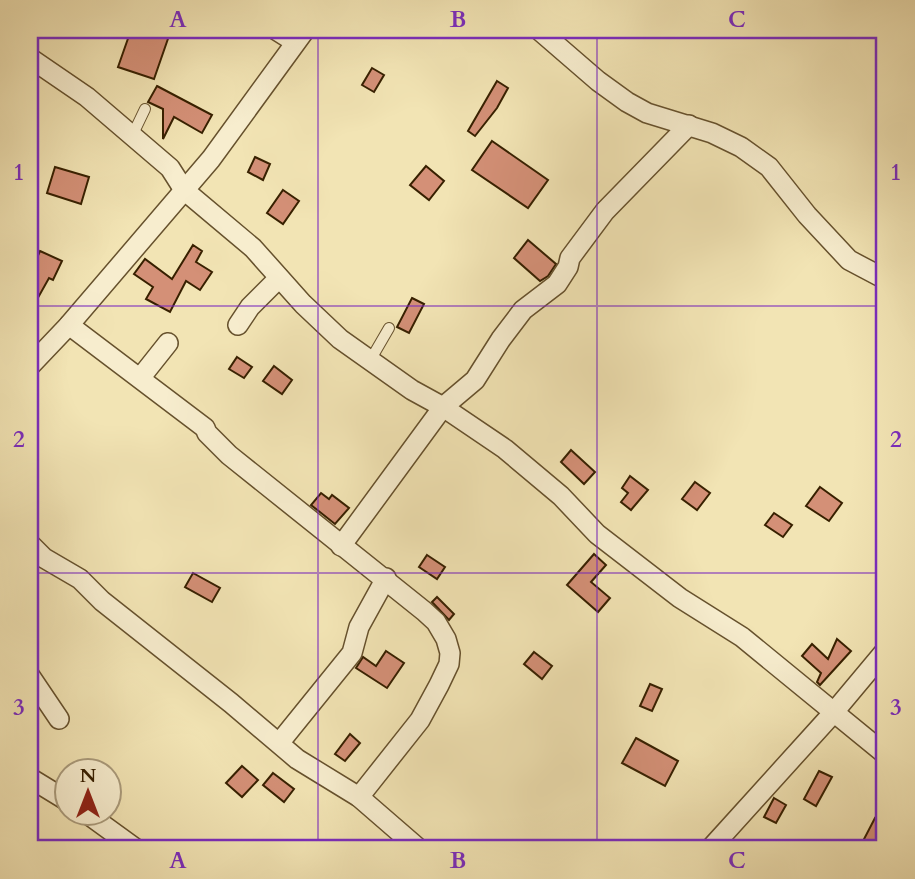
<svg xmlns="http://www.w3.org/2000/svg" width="915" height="879" font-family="Cardo,serif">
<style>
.building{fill:#d49077;stroke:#372000;stroke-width:2}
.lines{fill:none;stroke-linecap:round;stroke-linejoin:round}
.service-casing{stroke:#66512d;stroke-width:12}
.minor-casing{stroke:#66512d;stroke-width:22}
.service{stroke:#f7edce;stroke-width:10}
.minor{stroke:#f7edce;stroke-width:19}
.grid{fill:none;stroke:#7b2cbf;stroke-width:2;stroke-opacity:0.55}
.neatline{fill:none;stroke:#7b2cbf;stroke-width:2.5}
.grid-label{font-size:23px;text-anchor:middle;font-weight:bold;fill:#7b2cbf}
</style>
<rect width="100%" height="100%" fill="#f2e4b4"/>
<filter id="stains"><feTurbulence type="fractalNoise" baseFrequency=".00286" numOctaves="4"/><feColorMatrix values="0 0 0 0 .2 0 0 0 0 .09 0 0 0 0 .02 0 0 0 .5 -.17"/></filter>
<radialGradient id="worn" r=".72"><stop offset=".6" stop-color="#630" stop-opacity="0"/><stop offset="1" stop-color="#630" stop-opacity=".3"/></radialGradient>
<g class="building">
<polygon points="131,30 171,30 154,79 118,67"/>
<polygon points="372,68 384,75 374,92 362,85"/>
<polygon points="497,81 508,88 497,108 475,136 468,131"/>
<polygon points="157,86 212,115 202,133 174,117 163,139 163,109 148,102"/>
<polygon points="492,141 548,180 528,208 472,170"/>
<polygon points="255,157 270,164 263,180 248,172"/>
<polygon points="426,166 444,181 429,200 410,185"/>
<polygon points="55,167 89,177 81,204 47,193"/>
<polygon points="283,190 299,201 283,224 267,213"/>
<polygon points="528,240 556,264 548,276 540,281 514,258"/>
<polygon points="193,245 202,251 196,262 212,272 200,290 186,281 170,312 146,299 153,287 134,274 145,259 172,279"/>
<polygon points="40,251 62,261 53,280 49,278 30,312 30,274"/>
<polygon points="412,298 424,304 409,333 397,327"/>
<polygon points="237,357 252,367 244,378 229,369"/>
<polygon points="274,366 292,380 282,394 263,381"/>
<polygon points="571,450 595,472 584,484 561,462"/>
<polygon points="630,476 648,490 631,510 621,502 628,493 622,488"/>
<polygon points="695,482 710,493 697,510 682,499"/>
<polygon points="820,487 842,503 829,521 806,506"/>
<polygon points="321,493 329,499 332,495 349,508 335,524 311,505"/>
<polygon points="774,513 792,525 783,537 765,525"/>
<polygon points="594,554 606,565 591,582 610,598 598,612 567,585"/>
<polygon points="427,555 445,567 437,579 419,567"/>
<polygon points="193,573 220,588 212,602 185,587"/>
<polygon points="437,597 454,614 449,620 432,602"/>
<polygon points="837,639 851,651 820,685 817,682 821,673 802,656 812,644 828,659"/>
<polygon points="386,651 404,663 387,688 356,668 363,657 376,666"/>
<polygon points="534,652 552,666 542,679 524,664"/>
<polygon points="650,684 662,689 652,711 640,706"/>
<polygon points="350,734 360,743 345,761 335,754"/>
<polygon points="636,738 678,761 665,786 622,763"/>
<polygon points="242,766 258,780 242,797 226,783"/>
<polygon points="819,771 832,777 816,806 804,799"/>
<polygon points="273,773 294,789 284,802 263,785"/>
<polygon points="774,798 786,805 776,823 764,817"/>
<polygon points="875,818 885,824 885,849 878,849 863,841"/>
</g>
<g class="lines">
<defs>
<g id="service">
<polyline points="133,134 145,109"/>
<polyline points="371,359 389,328"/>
</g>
<g id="minor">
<polyline points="276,30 295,42"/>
<polyline points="539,30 598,81 627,102 647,113 712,133 741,147 769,167 807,215 849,260 885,279"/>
<polyline points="30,58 87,97 170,168 184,190 253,248 303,304 340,339 412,390 443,407 505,449 561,496 597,534 680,598 742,637 885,754"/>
<polyline points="69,325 205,428 207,433 229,455 424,611 436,622 446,639 450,653 449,664 439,685 420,720 359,797"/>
<polyline points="238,325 250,307 279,278"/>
<polyline points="30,366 69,325 211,159 305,30"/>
<polyline points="141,377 168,343"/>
<polyline points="30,544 44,558 80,579 102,601 231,703 297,759 359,797 419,849"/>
<polyline points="341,546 443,407 475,380 501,339 523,310 557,284 568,267 570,258 605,211 689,125"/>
<polyline points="30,676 59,719"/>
<polyline points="280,742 352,653 359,627 386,578"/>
<polyline points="30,778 66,800"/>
<polyline points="85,812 136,849"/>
<polyline points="710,849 834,712 885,651"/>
</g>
</defs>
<use href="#service" class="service-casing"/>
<use href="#minor" class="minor-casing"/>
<use href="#service" class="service"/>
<use href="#minor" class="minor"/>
</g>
<path class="grid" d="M 318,30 L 318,849M 597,30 L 597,849M 30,306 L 885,306M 30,573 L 885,573"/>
<rect width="915" height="879" fill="none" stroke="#f2e4b4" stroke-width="77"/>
<g transform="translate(88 792)"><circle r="33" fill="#f7edce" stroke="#aa9b7c" stroke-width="2"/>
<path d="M0-5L12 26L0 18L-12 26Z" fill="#8f2418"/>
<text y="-10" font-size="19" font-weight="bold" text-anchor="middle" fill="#372000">N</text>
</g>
<rect x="38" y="38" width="838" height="802" class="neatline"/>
<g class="grid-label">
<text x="178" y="27">A</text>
<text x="458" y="27">B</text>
<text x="737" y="27">C</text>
<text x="19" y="180">1</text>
<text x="896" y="180">1</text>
<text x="19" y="447">2</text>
<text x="896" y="447">2</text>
<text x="19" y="715">3</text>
<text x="896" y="715">3</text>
<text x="178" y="868">A</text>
<text x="458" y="868">B</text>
<text x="737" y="868">C</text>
</g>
<rect width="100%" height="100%" filter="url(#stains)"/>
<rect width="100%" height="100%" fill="url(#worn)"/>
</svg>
